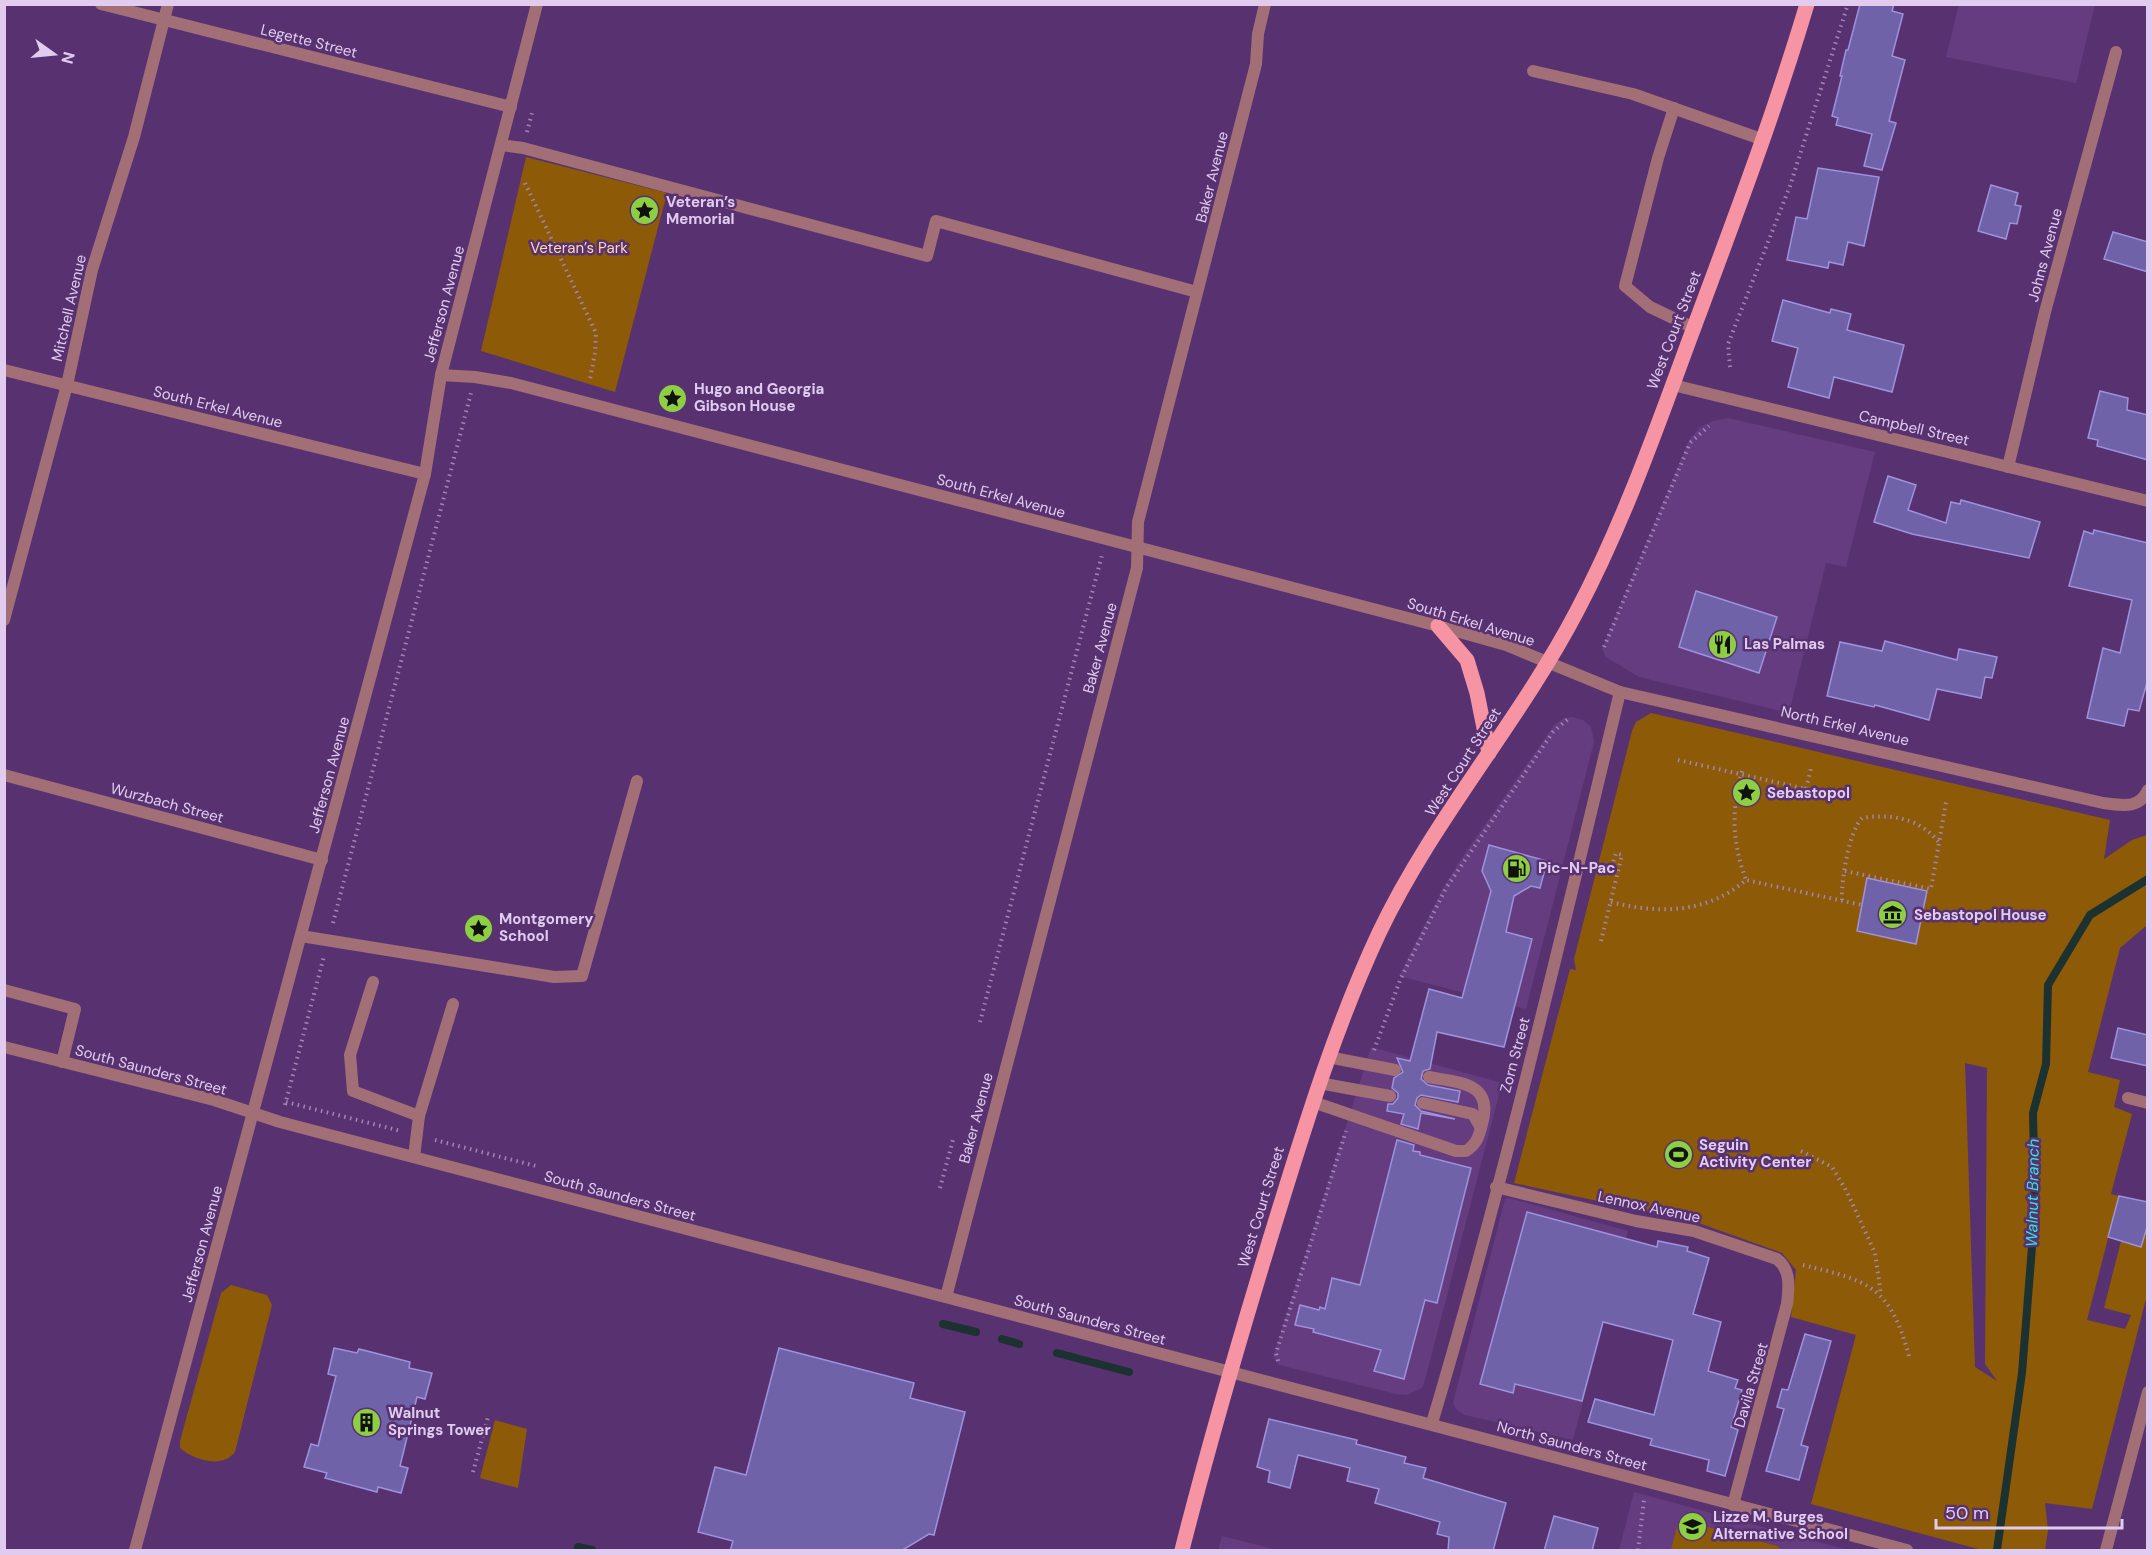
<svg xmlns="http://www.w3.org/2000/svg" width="2152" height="1555" font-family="'DM Sans',sans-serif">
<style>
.built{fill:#653c80}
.green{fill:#8d5a07;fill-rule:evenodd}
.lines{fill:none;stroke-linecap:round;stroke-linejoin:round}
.stream{stroke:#1c3231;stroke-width:8}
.building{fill:#6f62a9;stroke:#9e92dd;stroke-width:1.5}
.path{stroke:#a285b5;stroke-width:4;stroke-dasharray:1.5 4.5;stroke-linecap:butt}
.lane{stroke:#a16f75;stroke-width:12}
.street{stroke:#a16f75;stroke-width:12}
.primary{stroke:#f794a3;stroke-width:15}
.labels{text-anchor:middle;stroke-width:5;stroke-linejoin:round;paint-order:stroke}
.street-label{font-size:15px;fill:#e1ccf0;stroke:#583270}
.poi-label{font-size:15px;font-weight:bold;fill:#e1ccf0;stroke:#583270;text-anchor:start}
.park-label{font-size:15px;fill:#fed9af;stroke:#583270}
.water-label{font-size:16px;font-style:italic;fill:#31e7e0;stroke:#583270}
</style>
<rect width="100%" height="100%" fill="#583270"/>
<g class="built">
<polygon points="1959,4 2095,5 2076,83 1946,57"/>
<polygon points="1728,418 1875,452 1846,567 1826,563 1789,713 1639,677 1606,657 1602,649 1689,440 1700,427 1713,421"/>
<polygon points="1572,717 1583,720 1591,727 1594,742 1526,1009 1399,976 1442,890 1461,859 1555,724 1564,718"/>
<polygon points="1371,1047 1502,1083 1425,1380 1422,1388 1407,1395 1396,1394 1279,1365 1273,1357"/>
<polygon points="1509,1198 1628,1231 1573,1440 1465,1415 1457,1410 1453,1403 1505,1199"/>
<polygon points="1634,1492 1848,1550 1619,1550"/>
<polygon points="1222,1536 1278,1550 1218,1550"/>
</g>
<g class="green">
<polygon points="526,157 667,193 615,392 481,351"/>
<path d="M 1651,713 L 2110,820 L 2104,859 L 2132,840 L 2147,835 L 2147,925 L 2120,948 L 2088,1072 L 2120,1080 L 2114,1107 L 2132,1114 L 2111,1194 L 2119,1196 L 2087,1320 L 2125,1329 L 2131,1315 L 2104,1308 L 2121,1241 L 2141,1247 L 2147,1219 L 2147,1295 L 2092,1509 L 2045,1503 L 2048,1530 L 2045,1550 L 1982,1550 L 1811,1504 L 1856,1335 L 1791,1317 L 1796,1270 L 1782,1253 L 1696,1222 L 1514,1183 L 1570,969 L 1576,970 L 1574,959 L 1632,731 L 1636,722 ZM 1965,1063 L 1987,1068 L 1985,1364 L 1997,1381 L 1975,1367 Z"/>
<path d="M 231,1285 L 267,1295 L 272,1305 L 235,1452 C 222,1469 194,1460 180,1448 L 180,1441 L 221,1293 Z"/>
<polygon points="495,1420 527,1429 518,1488 480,1478"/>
<polygon points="1679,1519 1777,1546 1782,1550 1671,1550"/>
</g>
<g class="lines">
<g class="stream">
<polyline points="943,1324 976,1332"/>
<polyline points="1002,1339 1019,1344"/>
<polyline points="1057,1353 1129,1372"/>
<polyline points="578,1547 592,1550"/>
<polyline points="1997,1550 2022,1373 2035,1209 2033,1113 2046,1064 2048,985 2090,915 2148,879"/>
</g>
</g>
<g class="building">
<polygon points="1860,4 1894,4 1892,11 1903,14 1892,56 1905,60 1889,121 1896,123 1882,170 1864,166 1872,134 1836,125 1838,118 1832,116 1842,76 1840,76 1846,50 1848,50"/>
<polygon points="1818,168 1879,177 1864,246 1848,242 1843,265 1829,262 1828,268 1787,260 1796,217 1807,219"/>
<polygon points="1991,185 2018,193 2015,205 2021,206 2017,224 2010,223 2006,239 1978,231"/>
<polygon points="2113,232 2148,242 2148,272 2104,259"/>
<polygon points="1783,300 1830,313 1831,309 1851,314 1847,330 1904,345 1892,392 1834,377 1829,398 1788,387 1798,348 1772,341"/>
<polygon points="2100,391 2128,398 2127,410 2148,415 2148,460 2097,446 2098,440 2088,438"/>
<polygon points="1888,476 1916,485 1908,510 1946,523 1951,502 1960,504 1961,500 2040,522 2029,558 1912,534 1874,522"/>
<polygon points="2094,530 2148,543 2148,679 2139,711 2128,709 2124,726 2087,718 2103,648 2120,653 2132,600 2069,586 2084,531 2093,534"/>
<polygon points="1696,591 1777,617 1759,673 1679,647"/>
<polygon points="1885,641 1957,660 1959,649 1997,657 1992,678 1985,677 1981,698 1937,689 1929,720 1875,705 1874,707 1827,696 1840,642 1882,651"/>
<polygon points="1489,845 1547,861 1540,888 1531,886 1514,896 1506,932 1532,939 1504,1047 1437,1032 1430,1069 1423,1071 1421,1079 1428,1085 1460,1091 1458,1102 1421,1095 1417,1098 1415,1105 1421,1111 1455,1119 1421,1113 1418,1129 1401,1124 1404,1114 1387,1111 1388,1104 1393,1104 1398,1098 1398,1093 1392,1088 1394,1078 1403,1072 1397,1058 1410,1061 1429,989 1462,998 1491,891 1482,871"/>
<polygon points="1867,878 1927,891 1916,944 1857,931"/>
<polygon points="2118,1028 2148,1035 2148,1066 2111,1058"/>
<polygon points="1397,1140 1414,1145 1413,1151 1420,1152 1420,1155 1471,1168 1437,1303 1425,1300 1404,1379 1374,1371 1381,1350 1313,1332 1314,1329 1295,1325 1300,1305 1319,1310 1320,1307 1325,1309 1332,1278 1360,1285"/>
<polygon points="2119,1196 2148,1202 2148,1224 2141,1247 2108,1237"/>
<polygon points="1527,1212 1657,1247 1658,1241 1688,1247 1687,1251 1709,1258 1693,1314 1721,1322 1708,1371 1738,1380 1735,1388 1742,1390 1731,1427 1738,1430 1725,1476 1707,1471 1709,1460 1650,1445 1652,1439 1588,1422 1595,1399 1654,1415 1673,1340 1603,1322 1582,1401 1515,1384 1513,1393 1480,1384"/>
<polygon points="1805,1334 1831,1341 1801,1445 1808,1447 1799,1480 1766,1471 1784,1409 1777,1407 1782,1389 1788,1390"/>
<polygon points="334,1348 357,1353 359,1349 410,1362 409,1368 432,1373 425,1399 417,1397 400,1466 408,1468 401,1493 378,1487 377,1492 325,1478 327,1473 304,1467 311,1444 318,1446 336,1376 328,1374"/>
<polygon points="779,1348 914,1383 910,1398 965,1412 934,1535 929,1534 901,1551 730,1551 733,1541 698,1532 715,1467 746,1475"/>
<polygon points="1269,1419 1357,1440 1356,1444 1406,1457 1404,1463 1426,1468 1423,1478 1506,1503 1493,1551 1448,1551 1449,1537 1437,1534 1440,1522 1375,1503 1379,1489 1347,1481 1350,1468 1298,1455 1290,1488 1268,1482 1270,1471 1257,1467"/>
<polygon points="1554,1516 1598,1528 1592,1551 1544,1551"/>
</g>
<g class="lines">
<g class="path">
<polyline points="527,132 533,109"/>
<polyline points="525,183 596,333 595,353 590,379"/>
<polyline points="1730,367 1728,344 1790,186 1848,4"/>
<polyline points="1604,647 1690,443 1709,426"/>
<polyline points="1678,760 1806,789 1812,765"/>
<path d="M 1742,771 C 1731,810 1732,842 1746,880"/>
<polyline points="1845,871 1931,889 1946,802"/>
<path d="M 1842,900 C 1841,881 1849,831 1862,818 C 1892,813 1922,819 1940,844"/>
<path d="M 1611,902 C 1658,914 1707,914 1746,880 L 1862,905"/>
<polyline points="333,923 471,393"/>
<polyline points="1601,941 1622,855 1616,853 1613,863"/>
<polyline points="980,1022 1102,555"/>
<polyline points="1374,1050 1401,978 1446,888 1553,732 1568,719"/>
<polyline points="286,1102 401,1131"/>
<polyline points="285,1105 324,956"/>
<polyline points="435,1140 536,1166"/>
<polyline points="1801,1151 1832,1167 1847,1192 1875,1253 1881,1294"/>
<polyline points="940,1188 954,1136"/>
<path d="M 1803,1265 C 1869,1281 1890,1286 1909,1356"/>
<polyline points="1278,1361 1276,1353 1346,1131"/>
<polyline points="473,1472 488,1417"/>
<polyline points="1638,1550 1644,1500"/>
</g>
<g class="lane">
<polyline points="1533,71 1633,94 1764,140"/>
<polyline points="1674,108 1658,158 1625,286 1650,307 1694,328"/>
<polyline points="501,145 523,148 927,256 936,221 1197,292"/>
<polyline points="301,936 554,977 582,976 637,781"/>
<polyline points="373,982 350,1055 353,1091 419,1116 414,1157"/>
<polyline points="4,990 75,1009 62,1062"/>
<polyline points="1328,1057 1395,1070"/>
<polyline points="1319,1083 1390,1096"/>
<path d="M 1313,1102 L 1456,1151 L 1466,1151 C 1477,1144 1479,1136 1482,1124 C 1494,1082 1459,1083 1429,1077"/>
<polyline points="1423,1103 1473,1114 1481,1128"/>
<polyline points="419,1116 453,1004"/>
</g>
<g class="street">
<polyline points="101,4 511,107"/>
<polyline points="4,370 425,474"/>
<path d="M 441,375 L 475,377 L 511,383 L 1438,626 L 1506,645 L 1620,692 L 2103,803 C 2121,805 2139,810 2148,790"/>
<polyline points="1673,385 2148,501"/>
<polyline points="2008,467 2045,312 2116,52"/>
<polyline points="4,620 67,385 92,270 134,137 168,4"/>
<polyline points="4,775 322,860"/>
<polyline points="4,1047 214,1100 280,1122 1907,1550"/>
<polyline points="2128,1098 2148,1103"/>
<path d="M 1496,1187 L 1636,1221 L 1694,1231 L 1777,1259 C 1791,1270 1789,1287 1787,1304 L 1733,1505"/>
<polyline points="946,1297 1137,568 1138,522 1256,64 1258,34 1265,4"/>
<path d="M 1432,1423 C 1504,1182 1561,936 1620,692"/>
<polyline points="135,1550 425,474 441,375 537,4"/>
<polyline points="2106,1550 2148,1392"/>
</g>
<g class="primary">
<polyline points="1438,626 1467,660 1477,693 1489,753"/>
<path d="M 1182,1550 C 1211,1436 1244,1323 1279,1210 C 1308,1116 1337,1023 1379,933 C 1433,819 1519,722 1577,611 C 1623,524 1656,430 1690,338 C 1731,228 1773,118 1807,4"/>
</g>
</g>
<defs>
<symbol id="sight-disc" viewBox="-11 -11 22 22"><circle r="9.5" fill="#8ece43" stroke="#583270"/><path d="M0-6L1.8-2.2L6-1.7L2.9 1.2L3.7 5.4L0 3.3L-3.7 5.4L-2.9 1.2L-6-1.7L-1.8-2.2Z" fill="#111"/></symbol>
<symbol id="restaurant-disc" viewBox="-11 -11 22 22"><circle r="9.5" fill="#8ece43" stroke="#583270"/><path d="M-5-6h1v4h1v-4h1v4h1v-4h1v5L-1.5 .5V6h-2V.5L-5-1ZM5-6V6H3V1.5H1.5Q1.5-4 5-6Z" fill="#111"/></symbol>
<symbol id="fuel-disc" viewBox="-11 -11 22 22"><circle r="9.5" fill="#8ece43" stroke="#583270"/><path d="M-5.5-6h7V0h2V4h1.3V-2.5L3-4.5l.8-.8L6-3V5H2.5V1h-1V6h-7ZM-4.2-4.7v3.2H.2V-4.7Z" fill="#111"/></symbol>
<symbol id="museum-disc" viewBox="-11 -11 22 22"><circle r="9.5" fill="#8ece43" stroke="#583270"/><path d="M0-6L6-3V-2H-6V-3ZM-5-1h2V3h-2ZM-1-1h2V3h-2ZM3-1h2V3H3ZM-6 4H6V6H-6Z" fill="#111"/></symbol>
<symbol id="stadium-disc" viewBox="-11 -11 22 22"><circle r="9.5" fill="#8ece43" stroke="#583270"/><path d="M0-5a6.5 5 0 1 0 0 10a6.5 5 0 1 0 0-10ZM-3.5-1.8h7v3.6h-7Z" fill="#111"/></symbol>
<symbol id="building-disc" viewBox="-11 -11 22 22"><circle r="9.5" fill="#8ece43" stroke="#583270"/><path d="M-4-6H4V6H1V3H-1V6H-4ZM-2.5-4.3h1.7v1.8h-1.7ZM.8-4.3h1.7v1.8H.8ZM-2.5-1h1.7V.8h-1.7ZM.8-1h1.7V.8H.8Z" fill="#111"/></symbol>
<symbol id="school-disc" viewBox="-11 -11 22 22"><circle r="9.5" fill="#8ece43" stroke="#583270"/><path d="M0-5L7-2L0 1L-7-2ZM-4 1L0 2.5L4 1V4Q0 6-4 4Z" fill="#111"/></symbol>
</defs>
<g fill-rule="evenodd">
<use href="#sight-disc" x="628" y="194" width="33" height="33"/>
<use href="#sight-disc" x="656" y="382" width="33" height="33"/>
<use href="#restaurant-disc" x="1706" y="628" width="33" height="33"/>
<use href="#sight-disc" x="1730" y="776" width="33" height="33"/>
<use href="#fuel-disc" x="1500" y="852" width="33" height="33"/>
<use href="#museum-disc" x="1876" y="898" width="33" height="33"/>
<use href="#sight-disc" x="462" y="912" width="33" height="33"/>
<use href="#stadium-disc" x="1662" y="1138" width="33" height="33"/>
<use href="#building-disc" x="350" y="1406" width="33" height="33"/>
<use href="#school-disc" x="1676" y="1510" width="33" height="33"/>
</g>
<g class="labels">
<g class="street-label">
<text transform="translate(309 41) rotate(14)" y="5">Legette Street</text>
<text transform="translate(1212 177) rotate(-76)" y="5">Baker Avenue</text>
<text transform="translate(2045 255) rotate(-75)" y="5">Johns Avenue</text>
<text transform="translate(444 304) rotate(-75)" y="5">Jefferson Avenue</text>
<text transform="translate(69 308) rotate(-77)" y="5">Mitchell Avenue</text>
<text transform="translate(1674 330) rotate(-69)" y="5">West Court Street</text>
<text transform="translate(218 407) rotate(14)" y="5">South Erkel Avenue</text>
<text transform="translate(1914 428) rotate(13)" y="5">Campbell Street</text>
<text transform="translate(1001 496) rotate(15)" y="5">South Erkel Avenue</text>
<text transform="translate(1471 622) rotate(17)" y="5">South Erkel Avenue</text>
<text transform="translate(1100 648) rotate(-75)" y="5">Baker Avenue</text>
<text transform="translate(1845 726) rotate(13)" y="5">North Erkel Avenue</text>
<text transform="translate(1463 762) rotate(-57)" y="5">West Court Street</text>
<text transform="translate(329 775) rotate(-75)" y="5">Jefferson Avenue</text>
<text transform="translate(167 803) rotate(15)" y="5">Wurzbach Street</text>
<text transform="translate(1515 1055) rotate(-75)" y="5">Zorn Street</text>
<text transform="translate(151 1070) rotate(15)" y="5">South Saunders Street</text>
<text transform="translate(976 1118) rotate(-75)" y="5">Baker Avenue</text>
<text transform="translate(620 1196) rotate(15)" y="5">South Saunders Street</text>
<text transform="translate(1261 1207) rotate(-73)" y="5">West Court Street</text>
<text transform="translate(1649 1207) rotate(12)" y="5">Lennox Avenue</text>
<text transform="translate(202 1244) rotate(-75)" y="5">Jefferson Avenue</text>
<text transform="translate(1090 1320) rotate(15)" y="5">South Saunders Street</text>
<text transform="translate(1751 1385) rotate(-74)" y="5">Davila Street</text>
<text transform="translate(1572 1446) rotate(15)" y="5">North Saunders Street</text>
</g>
<g class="poi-label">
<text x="666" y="207">Veteran’s<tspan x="666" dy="17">Memorial</tspan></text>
<text x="694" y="394">Hugo and Georgia<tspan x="694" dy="17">Gibson House</tspan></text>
<text x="1744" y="649">Las Palmas</text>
<text x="1767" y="798">Sebastopol</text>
<text x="1538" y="873">Pic-N-Pac</text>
<text x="1914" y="920">Sebastopol House</text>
<text x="499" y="924">Montgomery<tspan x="499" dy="17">School</tspan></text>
<text x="1699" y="1150">Seguin<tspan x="1699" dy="17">Activity Center</tspan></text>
<text x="388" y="1418">Walnut<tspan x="388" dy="17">Springs Tower</tspan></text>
<text x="1713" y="1522">Lizze M. Burges<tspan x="1713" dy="17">Alternative School</tspan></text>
</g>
<g class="park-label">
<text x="579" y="253">Veteran’s Park</text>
</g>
<g class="water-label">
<text transform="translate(2032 1193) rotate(-89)" y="6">Walnut Branch</text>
</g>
</g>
<rect width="2152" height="1555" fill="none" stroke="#e1ccf0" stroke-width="12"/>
<g transform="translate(54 54) rotate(105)" stroke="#583270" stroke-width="4.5" paint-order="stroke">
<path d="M0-4.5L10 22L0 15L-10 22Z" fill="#e1ccf0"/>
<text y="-9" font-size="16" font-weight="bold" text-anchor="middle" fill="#e1ccf0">N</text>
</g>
<path d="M1936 1519v9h186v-9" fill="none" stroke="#e1ccf0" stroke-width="3"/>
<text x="1945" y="1519" font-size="18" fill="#e1ccf0" stroke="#583270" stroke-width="4.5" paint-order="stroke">50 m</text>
</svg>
